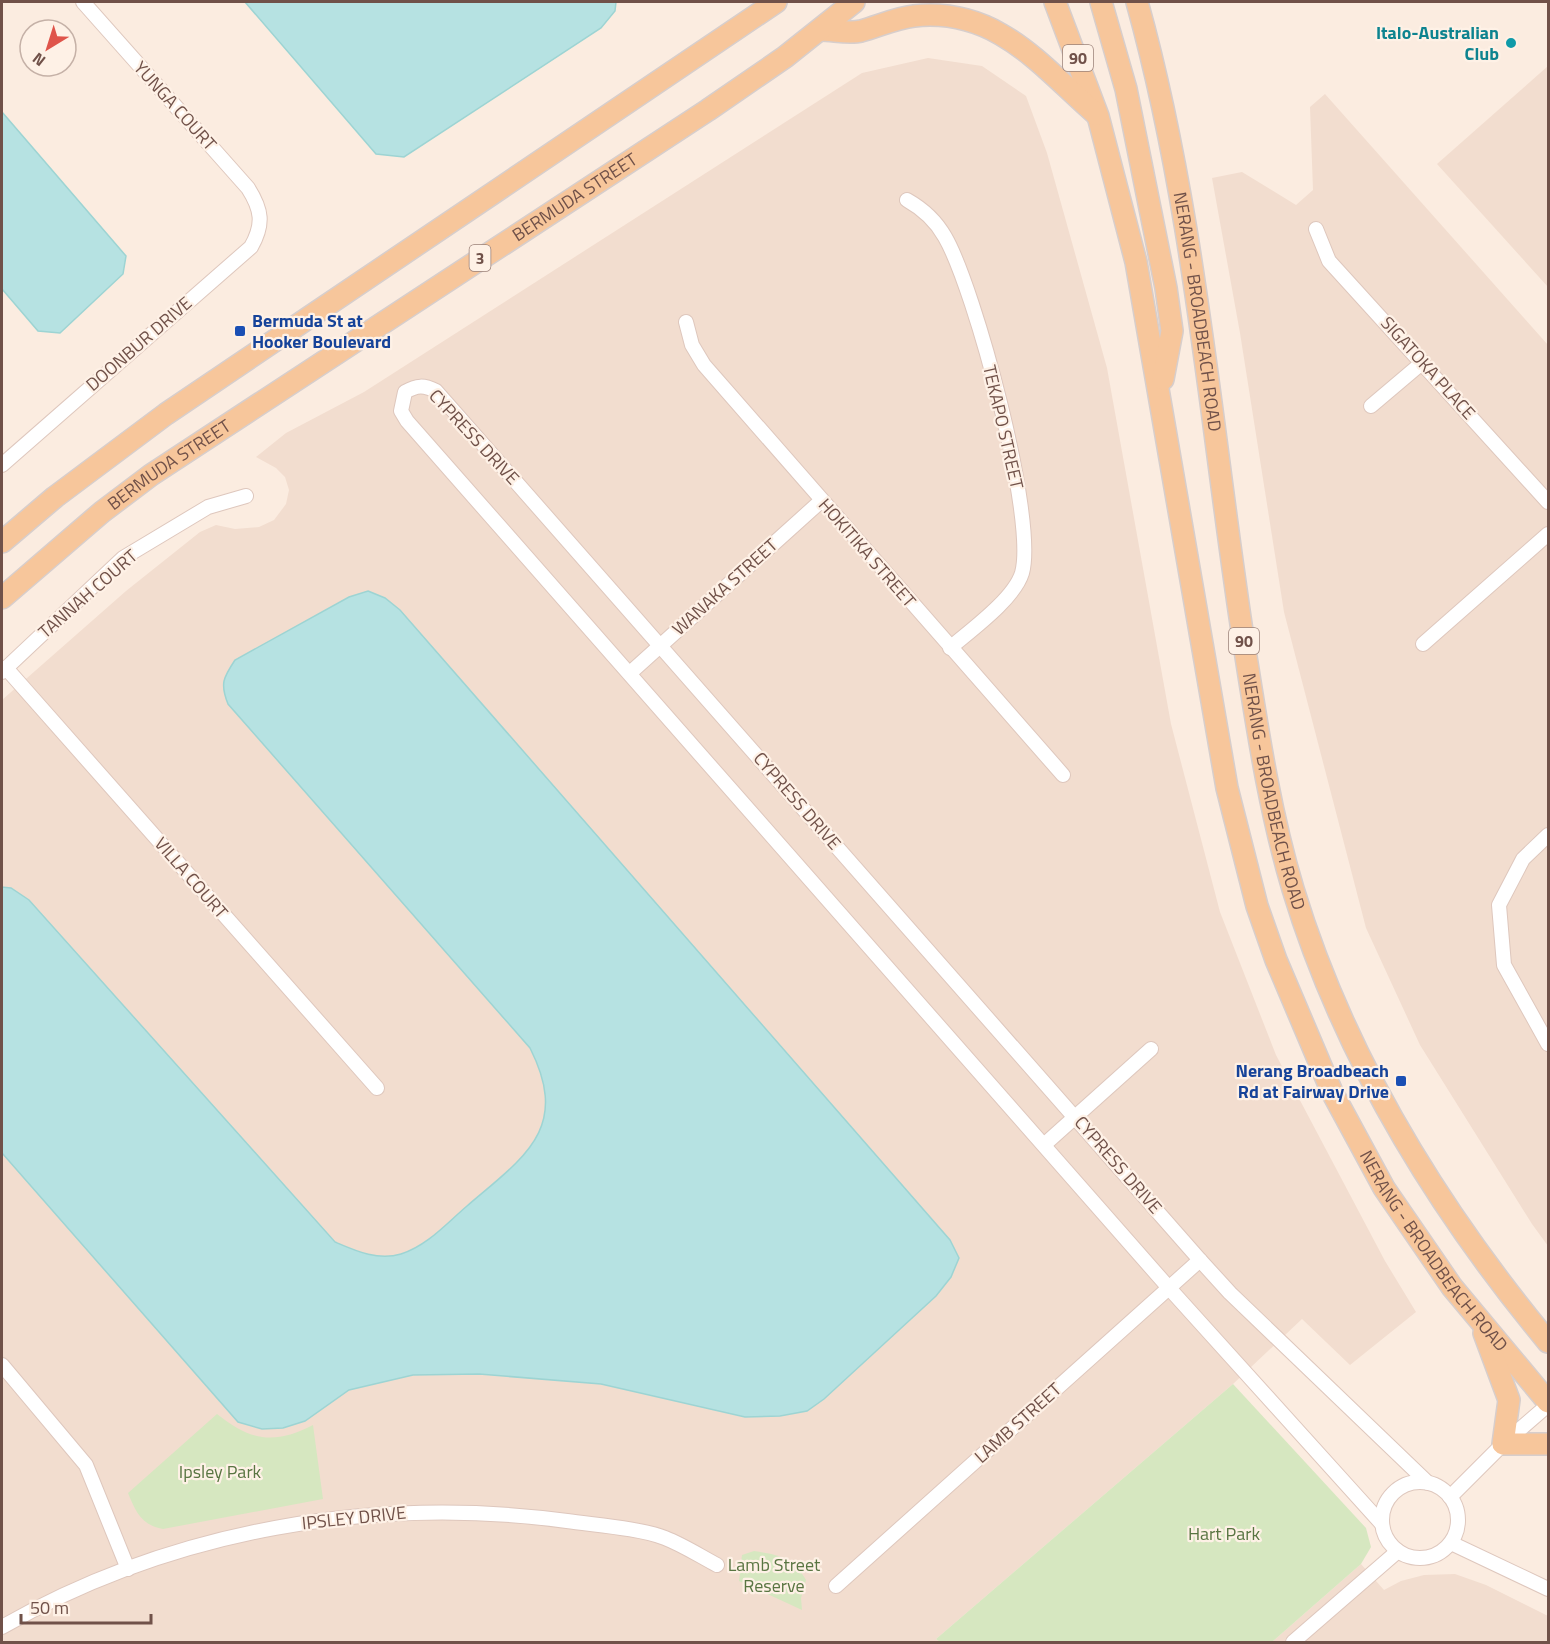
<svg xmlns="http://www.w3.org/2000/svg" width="1550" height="1644" font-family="'Titillium Web',sans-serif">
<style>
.residential{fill:#f2ddcf}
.green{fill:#d6e7c0}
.water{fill:#b6e2e2;stroke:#9dd4d3;stroke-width:1.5}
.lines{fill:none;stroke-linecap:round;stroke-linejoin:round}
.street-casing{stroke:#dec7bd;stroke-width:16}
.primary-casing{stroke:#d7cecc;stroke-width:24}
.street{stroke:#fff;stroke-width:14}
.primary{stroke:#f7c69b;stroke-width:21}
.culture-dot{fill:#0f9aa8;stroke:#fef1e6;stroke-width:2}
.transit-dot{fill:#1a4fb4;stroke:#fef1e6;stroke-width:2}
.labels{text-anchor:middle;stroke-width:4.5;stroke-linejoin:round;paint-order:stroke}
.shield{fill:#fef1e6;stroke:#9b8178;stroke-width:1.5}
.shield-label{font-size:16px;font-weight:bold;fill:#705149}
.culture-label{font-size:18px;font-weight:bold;fill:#0d838f;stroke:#fef1e6;text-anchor:end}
.street-label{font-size:18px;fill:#705149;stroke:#fef1e6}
.transit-label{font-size:18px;font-weight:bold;fill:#164399;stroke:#fef1e6;text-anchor:start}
.park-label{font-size:18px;fill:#597542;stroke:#fef1e6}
</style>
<rect width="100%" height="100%" fill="#fbece0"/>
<g class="residential">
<polygon points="928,58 982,66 1026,96 1047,153 1107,368 1171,724 1220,912 1276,1055 1385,1261 1416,1312 1350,1365 1302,1319 1233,1384 936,1639 940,1642 2,1642 2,700 126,591 200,532 216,525 235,529 259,527 274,520 286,504 289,490 285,477 276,468 256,457 286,433 364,392 862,73"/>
<polygon points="1548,66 1548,287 1437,164"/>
<polygon points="1325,94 1548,345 1548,1246 1532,1224 1420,1045 1366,928 1284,612 1240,333 1212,178 1242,172 1296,205 1313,190 1310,107"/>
<polygon points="1361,1564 1384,1590 1401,1581 1424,1575 1455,1574 1486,1585 1548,1616 1548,1642 1272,1642"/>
</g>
<g class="green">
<polygon points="1233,1384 1366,1528 1371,1547 1361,1564 1272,1642 940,1642 936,1639"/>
<path d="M 217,1414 C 251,1441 274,1445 313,1425 L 323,1499 L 163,1529 C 141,1525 136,1512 128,1493 Z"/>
<path d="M 754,1551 C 778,1555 793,1557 806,1580 L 801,1598 L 802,1610 L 739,1581 L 742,1555 Z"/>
</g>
<g class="water">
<polygon points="245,2 616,2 615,11 601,28 404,157 376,154"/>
<polygon points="2,112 126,256 123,274 60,333 38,331 2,289"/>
<path d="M 368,591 L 385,598 L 400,610 L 950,1240 L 959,1258 L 951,1277 L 936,1296 L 824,1399 L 807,1411 L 780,1416 L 745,1417 L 601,1384 L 479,1374 L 413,1375 L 349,1390 L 305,1421 L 283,1428 L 262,1429 L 238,1422 L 2,1153 L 2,887 L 11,888 L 29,900 L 335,1242 C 356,1251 378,1261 401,1254 C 427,1246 447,1223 467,1206 C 524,1157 571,1129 530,1048 L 228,704 C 220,684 223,678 235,660 L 349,597 Z"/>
</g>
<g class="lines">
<defs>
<g id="street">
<path d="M 907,200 C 923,209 936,221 945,237 C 975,289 1037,519 1022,573 C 1014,599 971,630 950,648"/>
<polyline points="1316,229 1329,261 1548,502"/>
<polyline points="686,322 692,345 704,365 1063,775"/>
<polyline points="1371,406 1423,362"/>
<path d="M 2,465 L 251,247 C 264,224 262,210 248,188 L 83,2"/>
<polyline points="1423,644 1548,534"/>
<polyline points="6,668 377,1088"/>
<polyline points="2,672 123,558 208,507 246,496"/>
<polyline points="630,673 821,501"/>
<polyline points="1548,835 1523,859 1499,905 1504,965 1548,1044"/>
<polyline points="1045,1144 1151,1049"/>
<polyline points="2,1365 86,1465 128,1569"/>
<circle cx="1420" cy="1520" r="38"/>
<polyline points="1450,1497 1503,1444 1548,1405"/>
<path d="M 1382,1524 L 1169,1288 L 407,421 L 401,411 L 405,392 C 417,385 424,385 436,391 L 1200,1260 L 1230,1293 L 1428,1483"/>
<polyline points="1451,1543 1548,1589"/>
<polyline points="836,1586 1200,1260"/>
<path d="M 2,1627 C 172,1530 373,1495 567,1521 C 594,1525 640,1528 665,1538 C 683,1545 700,1556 717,1565"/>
<polyline points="1293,1642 1398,1551"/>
</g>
<g id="primary">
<path id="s1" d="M 1055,2 L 1098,116 L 1136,262 L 1227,788 L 1257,906 L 1276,960 L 1332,1092 L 1384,1188 L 1452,1287 L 1548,1402"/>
<polyline points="1101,2 1126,89 1166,288 1172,331 1163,379"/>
<path id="s2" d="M 1137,2 C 1195,210 1211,430 1244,644 C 1257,726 1269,809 1293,889 C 1344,1057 1437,1208 1548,1342"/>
<path d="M 820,30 C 833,30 849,34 861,31 C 879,26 896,18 914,16 C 997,7 1041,66 1096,114"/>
<polyline points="2,542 55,497 166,414 776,2"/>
<path id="s3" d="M 2,598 L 102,512 L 151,475 L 708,110 L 785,57 L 854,2"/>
<polyline points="1484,1333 1509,1400 1503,1444 1548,1444"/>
</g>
</defs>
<use href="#street" class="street-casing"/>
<use href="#primary" class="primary-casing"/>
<use href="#street" class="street"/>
<use href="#primary" class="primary"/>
</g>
<circle class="culture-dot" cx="1511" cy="43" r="6"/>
<g class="transit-dot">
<rect x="234" y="325" width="12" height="12" rx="3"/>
<rect x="1395" y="1075" width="12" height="12" rx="3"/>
</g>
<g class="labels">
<g class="shield">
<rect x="1063" y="45" width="30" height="26" rx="4.5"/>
<rect x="469.5" y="245" width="21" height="26" rx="4.5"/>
<rect x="1229" y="628" width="30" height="26" rx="4.5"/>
</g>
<g class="shield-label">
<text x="1078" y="64">90</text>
<text x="480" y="264">3</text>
<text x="1244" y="647">90</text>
</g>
<g class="culture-label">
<text x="1499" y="39">Italo-Australian<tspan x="1499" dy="21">Club</tspan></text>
</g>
<g class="street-label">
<text transform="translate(175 106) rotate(48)" y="6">YUNGA COURT</text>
<text dy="6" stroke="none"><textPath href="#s3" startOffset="700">BERMUDA STREET</textPath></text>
<text dy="6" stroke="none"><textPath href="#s2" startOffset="316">NERANG - BROADBEACH ROAD</textPath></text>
<text transform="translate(139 344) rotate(-41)" y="6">DOONBUR DRIVE</text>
<text transform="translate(1428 368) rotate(48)" y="6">SIGATOKA PLACE</text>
<text transform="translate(1003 427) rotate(77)" y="6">TEKAPO STREET</text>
<text transform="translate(474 437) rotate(47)" y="6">CYPRESS DRIVE</text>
<text dy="6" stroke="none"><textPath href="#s3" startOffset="214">BERMUDA STREET</textPath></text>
<text transform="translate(867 553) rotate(49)" y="6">HOKITIKA STREET</text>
<text transform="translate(725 587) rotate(-42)" y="6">WANAKA STREET</text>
<text transform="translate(88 594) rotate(-41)" y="6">TANNAH COURT</text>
<text dy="6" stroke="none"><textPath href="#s2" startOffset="802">NERANG - BROADBEACH ROAD</textPath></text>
<text transform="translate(797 801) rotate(49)" y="6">CYPRESS DRIVE</text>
<text transform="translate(191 878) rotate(49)" y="6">VILLA COURT</text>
<text transform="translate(1118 1165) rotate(49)" y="6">CYPRESS DRIVE</text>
<text dy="6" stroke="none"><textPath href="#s1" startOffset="1318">NERANG - BROADBEACH ROAD</textPath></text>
<text transform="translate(1018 1423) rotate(-42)" y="6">LAMB STREET</text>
<text transform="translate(354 1518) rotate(-6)" y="6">IPSLEY DRIVE</text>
</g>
<g class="transit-label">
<text x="252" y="327">Bermuda St at<tspan x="252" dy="21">Hooker Boulevard</tspan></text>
<text x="1389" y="1077" text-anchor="end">Nerang Broadbeach<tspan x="1389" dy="21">Rd at Fairway Drive</tspan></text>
</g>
<g class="park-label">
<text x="220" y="1478">Ipsley Park</text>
<text x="1224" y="1540">Hart Park</text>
<text x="774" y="1571">Lamb Street<tspan x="774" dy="21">Reserve</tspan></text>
</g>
</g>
<rect width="1550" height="1644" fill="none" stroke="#705149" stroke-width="6"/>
<g transform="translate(48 48) rotate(218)"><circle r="28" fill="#fef1e6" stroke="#c5b1a7" stroke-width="1.5"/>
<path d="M0-4.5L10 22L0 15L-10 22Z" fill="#df544a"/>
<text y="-9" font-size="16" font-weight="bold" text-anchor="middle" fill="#705149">N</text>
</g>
<path d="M21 1614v9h130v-9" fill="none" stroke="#705149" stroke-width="3"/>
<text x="30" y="1614" font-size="18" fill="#705149" stroke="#fef1e6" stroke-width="4.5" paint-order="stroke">50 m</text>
</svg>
